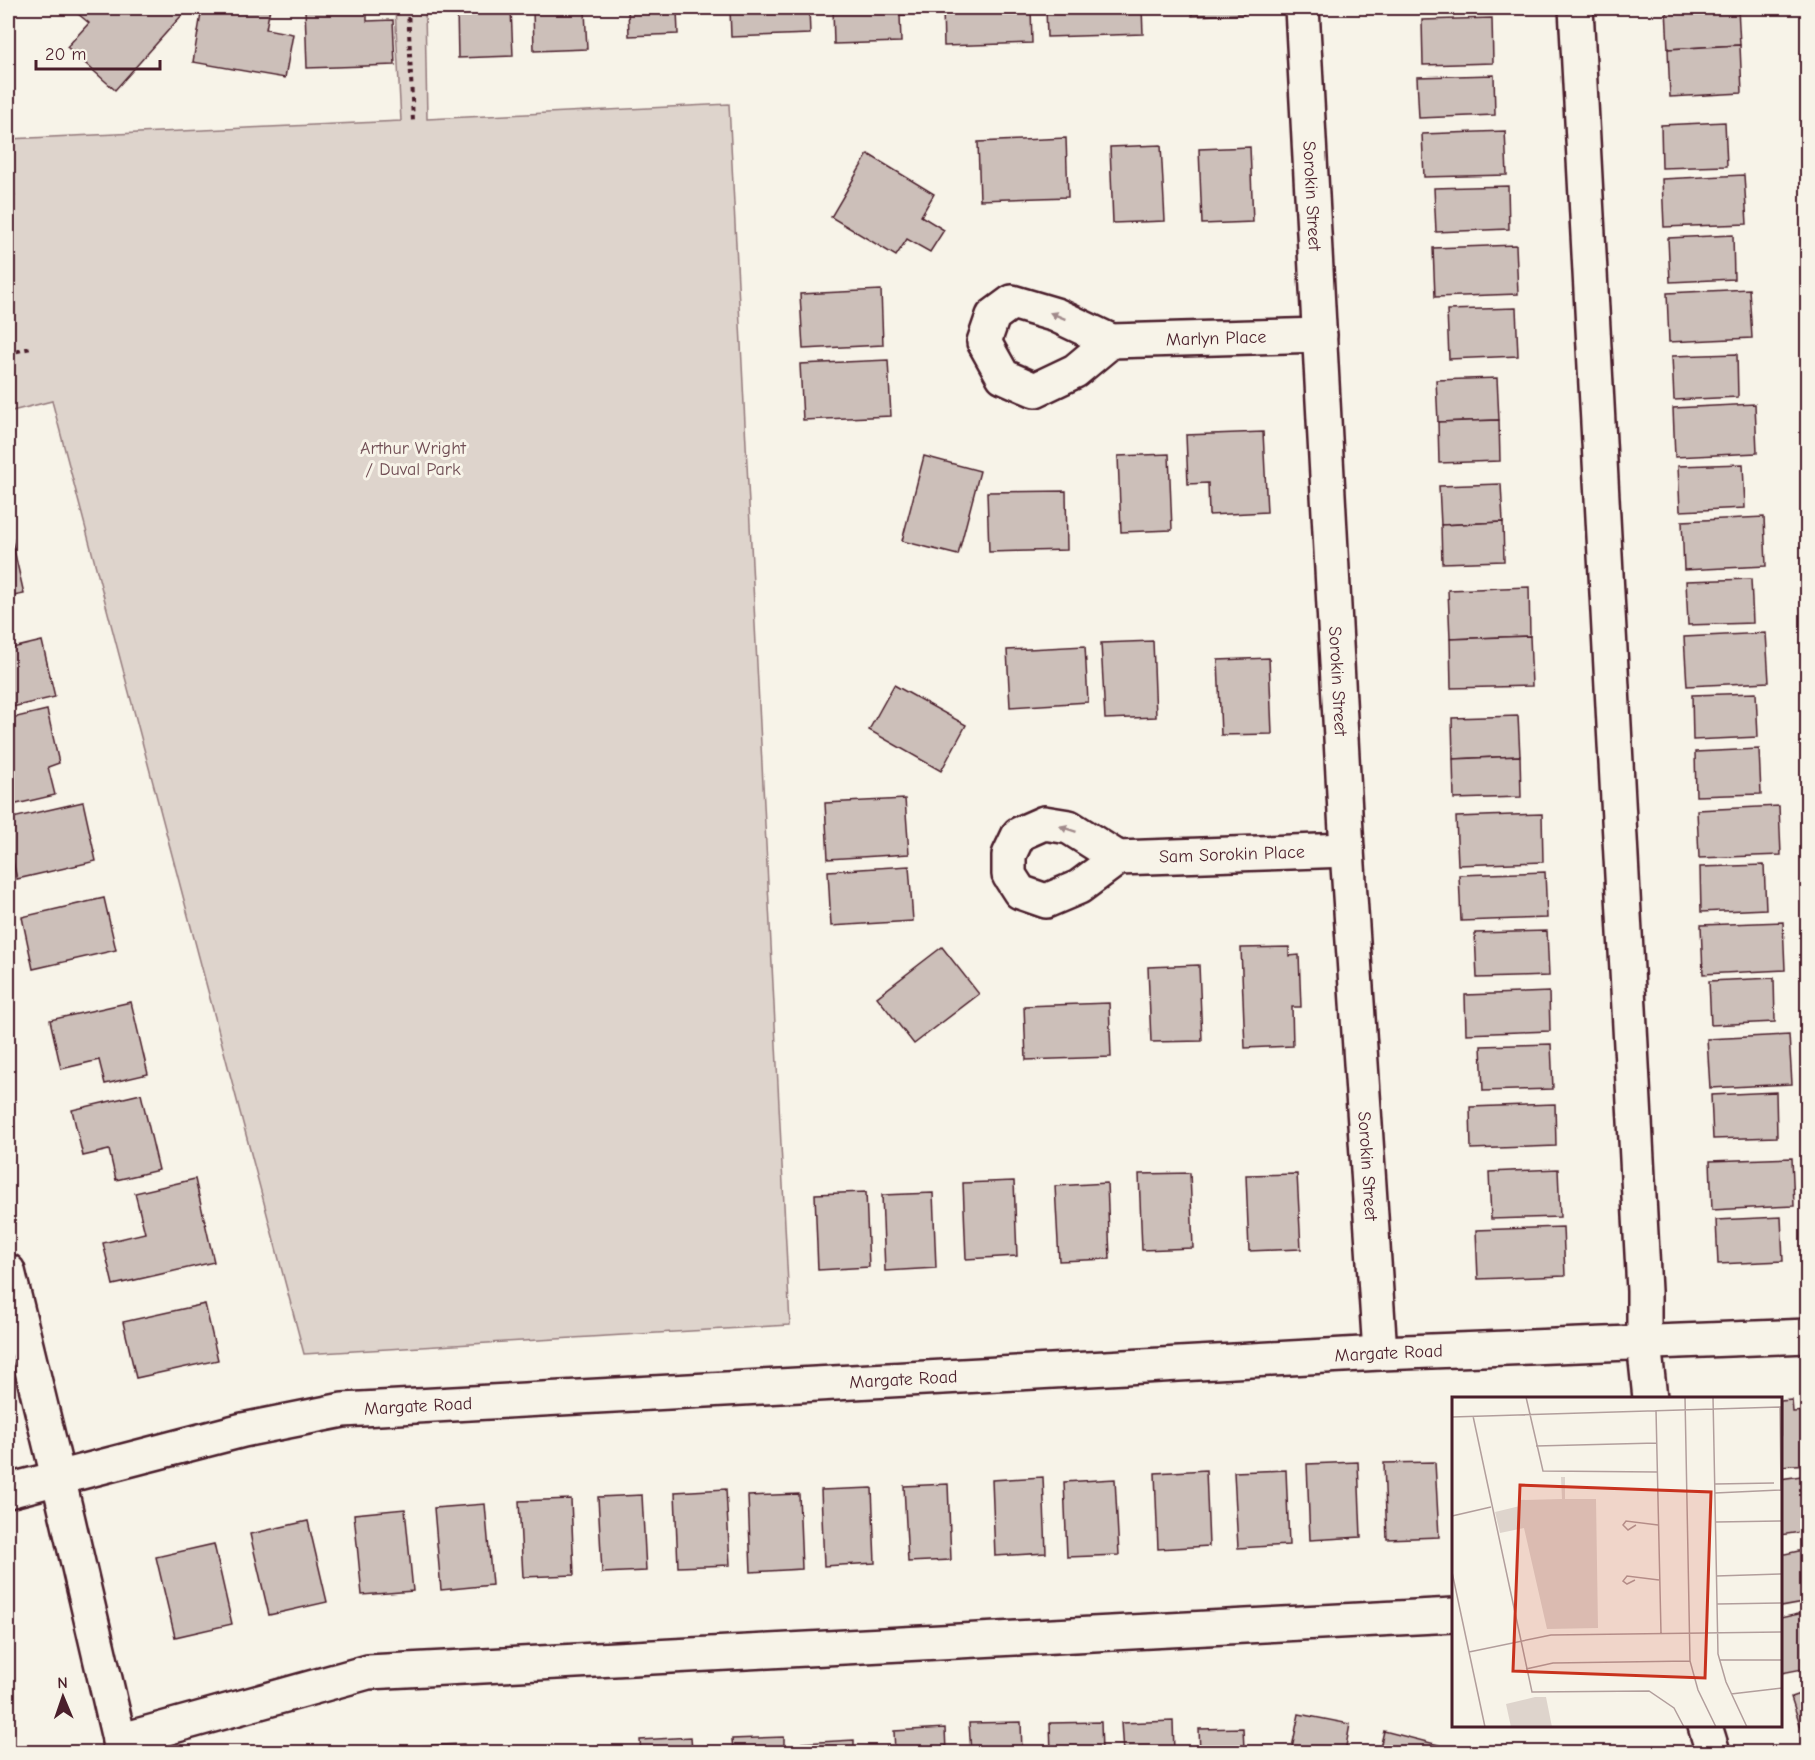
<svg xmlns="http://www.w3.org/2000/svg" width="1815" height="1760" font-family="'Comic Neue',sans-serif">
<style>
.green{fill:#ded4cc;stroke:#947a7c;stroke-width:1.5}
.building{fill:#ccbfb9;stroke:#4a1f2b;stroke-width:1.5}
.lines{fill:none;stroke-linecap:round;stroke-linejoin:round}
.minor-casing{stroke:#4a1f2b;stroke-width:38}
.path{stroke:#4a1f2b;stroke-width:4;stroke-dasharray:4.5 4.5;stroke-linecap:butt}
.minor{stroke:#f7f3e8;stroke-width:33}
.oneway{fill:#a0898a}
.labels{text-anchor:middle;stroke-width:6;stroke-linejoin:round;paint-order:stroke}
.street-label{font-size:18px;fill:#4a1f2b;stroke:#f7f3e8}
.park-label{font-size:18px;fill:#6f4c53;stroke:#f7f3e8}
.inset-road{fill:none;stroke:#b29e9c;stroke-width:1.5}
.view{fill:#c8321e;fill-opacity:0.15;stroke:#c8321e;stroke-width:3}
.inset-edge{fill:none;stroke:#4a1f2b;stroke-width:3}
</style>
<rect width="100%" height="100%" fill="#f7f3e8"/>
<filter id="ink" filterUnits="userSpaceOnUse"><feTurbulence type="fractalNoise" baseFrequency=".0167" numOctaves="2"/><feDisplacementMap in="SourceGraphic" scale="12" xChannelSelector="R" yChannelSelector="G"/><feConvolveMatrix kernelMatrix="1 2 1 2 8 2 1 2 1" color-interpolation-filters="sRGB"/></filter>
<g filter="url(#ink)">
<polygon class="green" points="395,8 425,8 427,119 729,104 790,1325 304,1354 52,401 8,412 8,198 15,196 8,167 8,139 401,121"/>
<g class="building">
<polygon points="71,8 174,8 182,15 115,90 67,47 89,23"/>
<polygon points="202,8 270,8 266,29 293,34 285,78 193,62"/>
<polygon points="305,8 367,8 367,21 393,20 395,65 307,68"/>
<polygon points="457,8 511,8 513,56 458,58"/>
<polygon points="533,8 610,8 610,10 585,11 587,49 534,51"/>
<polygon points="628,8 720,8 720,9 677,10 678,34 629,36"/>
<polygon points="730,8 809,8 810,34 731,37"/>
<polygon points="833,8 929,8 929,14 900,15 901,42 834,44"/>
<polygon points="943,8 1031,8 1032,43 944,46"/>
<polygon points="1046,8 1142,8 1143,34 1047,37"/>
<polygon points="1192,8 1244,8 1244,14 1192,16"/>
<polygon points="1666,8 1738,8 1740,45 1668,49"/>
<polygon points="1492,18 1493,63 1423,65 1422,20"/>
<polygon points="1740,45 1742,93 1670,97 1668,49"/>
<polygon points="1494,75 1495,115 1419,118 1417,77"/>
<polygon points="1725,122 1727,166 1662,168 1661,125"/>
<polygon points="1505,131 1507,175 1424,177 1422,134"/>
<polygon points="1066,138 1068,197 980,200 978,142"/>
<polygon points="1161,145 1165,221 1113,223 1110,147"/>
<polygon points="1250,147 1253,222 1202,224 1199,149"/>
<polygon points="868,154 934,194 921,216 944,230 930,252 907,239 896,256 831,217"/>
<polygon points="1744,175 1747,224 1664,227 1662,179"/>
<polygon points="1508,186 1509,229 1436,232 1434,188"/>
<polygon points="1733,235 1734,279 1670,282 1668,238"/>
<polygon points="1516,245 1518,294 1435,297 1433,248"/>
<polygon points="1749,289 1752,338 1669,342 1667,293"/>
<polygon points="881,290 883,345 803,349 800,294"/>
<polygon points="1516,308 1518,356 1449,359 1447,310"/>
<polygon points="1737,354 1738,397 1674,400 1672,356"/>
<polygon points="888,360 891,416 803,420 800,364"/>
<polygon points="1497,378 1499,420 1438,422 1436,380"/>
<polygon points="1755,404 1757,453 1675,457 1673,408"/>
<polygon points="1499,420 1500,461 1439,463 1438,422"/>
<polygon points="1263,432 1267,512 1209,515 1208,483 1188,484 1186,435"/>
<polygon points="1169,454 1172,530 1121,532 1118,456"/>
<polygon points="924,456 980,471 958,555 902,541"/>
<polygon points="1743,464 1745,508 1680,511 1678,466"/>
<polygon points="1501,484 1503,522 1441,525 1439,486"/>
<polygon points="1066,491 1067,550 989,552 987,492"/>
<polygon points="1764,517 1766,566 1684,570 1682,521"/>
<polygon points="1503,522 1504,561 1442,563 1441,525"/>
<polygon points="8,536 11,536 24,594 8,597"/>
<polygon points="1751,579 1753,623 1688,625 1686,581"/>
<polygon points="1529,587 1530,636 1450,639 1448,590"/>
<polygon points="1766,633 1769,682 1687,686 1684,637"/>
<polygon points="1530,636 1532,686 1451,688 1450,639"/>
<polygon points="42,641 55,697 8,708 8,649"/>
<polygon points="1153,641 1156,717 1105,719 1101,643"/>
<polygon points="1085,646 1088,702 1010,707 1007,650"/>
<polygon points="1269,658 1272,734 1221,735 1218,660"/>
<polygon points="894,685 966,725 941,771 869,730"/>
<polygon points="1756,693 1758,737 1693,740 1692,695"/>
<polygon points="47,710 59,763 48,767 55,795 8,806 8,719"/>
<polygon points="1518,716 1520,756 1453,759 1452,718"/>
<polygon points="1759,749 1761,794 1696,796 1695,752"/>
<polygon points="1520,756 1521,797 1454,799 1453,759"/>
<polygon points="905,799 909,854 828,859 825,803"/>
<polygon points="83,802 96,861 17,879 8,839 8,819"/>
<polygon points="1779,806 1781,855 1699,858 1697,810"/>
<polygon points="1542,814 1543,862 1458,865 1456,817"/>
<polygon points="1764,865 1766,909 1701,912 1700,867"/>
<polygon points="909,866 913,921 831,926 828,871"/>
<polygon points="1545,872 1547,918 1461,921 1459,875"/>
<polygon points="104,898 116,950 33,969 22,917"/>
<polygon points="1783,922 1785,970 1703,974 1701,925"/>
<polygon points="1547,931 1549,976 1477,978 1475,933"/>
<polygon points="942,947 979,994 914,1044 877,997"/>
<polygon points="1289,947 1289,956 1299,955 1301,1007 1292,1007 1293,1046 1245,1048 1241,948"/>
<polygon points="1199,965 1202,1041 1151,1042 1148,967"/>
<polygon points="1774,978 1775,1022 1711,1025 1709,981"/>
<polygon points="1549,992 1550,1031 1466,1034 1465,995"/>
<polygon points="131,1002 148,1074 105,1084 99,1060 61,1069 50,1020"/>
<polygon points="1109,1003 1111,1057 1026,1060 1024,1006"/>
<polygon points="1789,1035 1792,1084 1710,1088 1707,1039"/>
<polygon points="1551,1044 1553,1089 1483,1091 1481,1046"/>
<polygon points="1776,1092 1777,1137 1713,1139 1711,1095"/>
<polygon points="141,1094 159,1170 116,1180 109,1150 83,1156 72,1110"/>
<polygon points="1555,1104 1556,1146 1471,1149 1470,1107"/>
<polygon points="1792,1158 1794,1206 1712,1210 1710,1161"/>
<polygon points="1558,1169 1560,1217 1491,1219 1489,1172"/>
<polygon points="1190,1173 1193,1248 1142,1250 1139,1174"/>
<polygon points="1297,1174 1301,1249 1249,1251 1246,1175"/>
<polygon points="195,1179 214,1262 113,1285 103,1243 145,1233 135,1193"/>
<polygon points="1014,1181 1017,1256 966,1259 963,1183"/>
<polygon points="1107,1183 1110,1259 1059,1261 1055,1186"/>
<polygon points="866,1192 869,1267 818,1270 815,1194"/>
<polygon points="933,1193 936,1268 885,1271 882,1195"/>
<polygon points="1781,1217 1783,1261 1718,1264 1716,1220"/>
<polygon points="1563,1227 1565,1276 1478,1279 1476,1230"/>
<polygon points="205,1304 218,1360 136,1378 123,1322"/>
<polygon points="1792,1400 1793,1412 1808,1411 1808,1464 1780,1466 1780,1401"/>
<polygon points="1358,1462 1361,1537 1310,1540 1307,1464"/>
<polygon points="1435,1462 1439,1537 1387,1539 1384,1463"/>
<polygon points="1206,1470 1209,1546 1158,1549 1155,1473"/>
<polygon points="1286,1470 1289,1545 1238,1548 1234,1472"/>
<polygon points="1808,1475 1808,1531 1780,1535 1780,1479"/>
<polygon points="1043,1477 1046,1553 995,1556 992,1480"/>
<polygon points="1115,1479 1119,1555 1067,1557 1064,1482"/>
<polygon points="948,1484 951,1560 908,1562 904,1486"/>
<polygon points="872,1488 875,1563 824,1566 821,1490"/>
<polygon points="726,1489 730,1565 678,1567 675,1492"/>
<polygon points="799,1494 802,1569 751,1572 748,1496"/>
<polygon points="642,1495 646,1571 602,1573 598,1497"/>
<polygon points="571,1499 574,1575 523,1577 519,1501"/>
<polygon points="485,1504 492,1585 441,1590 434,1508"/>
<polygon points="405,1509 413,1591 362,1595 354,1514"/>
<polygon points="308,1521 327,1602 269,1615 250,1534"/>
<polygon points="214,1544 232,1624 175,1637 156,1557"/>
<polygon points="1808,1549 1808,1602 1780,1607 1780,1555"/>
<polygon points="1808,1612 1808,1668 1782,1673 1780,1665 1780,1618"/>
<polygon points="1808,1691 1808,1746 1807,1746 1791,1697"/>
<polygon points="1299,1714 1350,1724 1345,1752 1291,1752"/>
<polygon points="1173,1721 1174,1752 1123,1752 1121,1723"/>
<polygon points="1021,1722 1022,1752 971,1752 969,1723"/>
<polygon points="1101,1722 1102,1752 1051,1752 1050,1723"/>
<polygon points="945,1728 946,1752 895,1752 894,1731"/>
<polygon points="1243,1728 1244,1749 1263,1748 1263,1752 1200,1752 1199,1729"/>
<polygon points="1384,1731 1439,1745 1438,1752 1379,1752"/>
<polygon points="691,1737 692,1752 641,1752 640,1740"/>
<polygon points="784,1737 784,1752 733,1752 732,1739"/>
<polygon points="854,1740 854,1752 803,1752 802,1743"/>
<polygon points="464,1744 464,1752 413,1752 413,1746"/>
</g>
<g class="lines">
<defs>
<g id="minor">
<path id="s1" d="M 1302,8 L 1347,850 L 1380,1353"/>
<polyline points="1576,8 1644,1291 1644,1342 1650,1398"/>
<path id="s2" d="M 1111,341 L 1075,371 L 1035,390 L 1003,376 L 984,342 L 993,316 L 1012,302 L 1056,315 L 1111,341 L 1320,335"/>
<path id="s3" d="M 1118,858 L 1069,827 L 1044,823 L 1019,834 L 1009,855 L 1009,875 L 1020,892 L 1046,901 L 1079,887 L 1118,858 L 1347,850"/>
<polyline points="8,1271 58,1477 122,1752"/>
<path id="s4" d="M 8,1491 L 243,1430 L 343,1410 L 1380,1353 L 1808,1336"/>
<polyline points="1705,1726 1713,1752"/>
<polyline points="119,1741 368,1672 1454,1615"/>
</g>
</defs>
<use href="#minor" class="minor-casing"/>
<g class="path">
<polyline points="408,8 413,122"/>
<polyline points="8,350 13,352 31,348"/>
</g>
<use href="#minor" class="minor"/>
</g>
<defs><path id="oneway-solid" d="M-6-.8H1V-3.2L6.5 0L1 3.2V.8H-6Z" transform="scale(1.5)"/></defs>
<g class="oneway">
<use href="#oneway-solid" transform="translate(1058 316) rotate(-158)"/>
<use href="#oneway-solid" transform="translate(1068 829) rotate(-161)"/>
</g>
</g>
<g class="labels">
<g class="street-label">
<text dy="6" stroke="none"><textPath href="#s1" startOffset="188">Sorokin Street</textPath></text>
<text dy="6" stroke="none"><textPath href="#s2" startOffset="428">Marlyn Place</textPath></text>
<text dy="6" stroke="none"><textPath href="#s1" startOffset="674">Sorokin Street</textPath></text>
<text dy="6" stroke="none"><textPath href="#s3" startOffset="400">Sam Sorokin Place</textPath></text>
<text dy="6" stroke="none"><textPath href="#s1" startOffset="1160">Sorokin Street</textPath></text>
<text dy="6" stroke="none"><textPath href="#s4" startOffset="1392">Margate Road</textPath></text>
<text dy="6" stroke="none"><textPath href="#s4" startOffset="906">Margate Road</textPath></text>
<text dy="6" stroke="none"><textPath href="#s4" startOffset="420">Margate Road</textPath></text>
</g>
<g class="park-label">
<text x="413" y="454">Arthur Wright<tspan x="413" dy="21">/ Duval Park</tspan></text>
</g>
</g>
<g transform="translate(1452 1397)">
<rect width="330" height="330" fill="#f7f3e8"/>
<path d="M 109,80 L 113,80 L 113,102 L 144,102 L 146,231 L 95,232 L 72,131 L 48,136 L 43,115 L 68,109 L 67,103 L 110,102 ZM 83,300 L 94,300 L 100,330 L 59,330 L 54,307 Z" fill="#ded4cc"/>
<path class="inset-road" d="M 74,0 L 91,74 L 205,75M 233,0 L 238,264 L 246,293 L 264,330M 261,0 L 266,257 L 274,285 L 295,330M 204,13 L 209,236M 21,19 L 80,295 L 197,294 L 222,311 L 232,330M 0,20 L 330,10M 84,49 L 205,46M 263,87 L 322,86M 263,96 L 329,93 L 328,10M 0,119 L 39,110M 264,125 L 330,124M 184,128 L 176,133 L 171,128 L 174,124 L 206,128M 0,175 L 33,330M 264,179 L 330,177M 183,183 L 175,187 L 171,184 L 175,179 L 207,183M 265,207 L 330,206M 17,255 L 99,238 L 330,235M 267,263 L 330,263M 74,272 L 101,266 L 238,264M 279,297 L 330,291"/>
<path class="view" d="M 68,88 L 259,95 L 253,281 L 61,274 Z"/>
<rect width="330" height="330" class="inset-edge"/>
</g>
<rect width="1815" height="1760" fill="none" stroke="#f7f3e8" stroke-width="30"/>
<rect x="15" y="15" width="1785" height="1730" fill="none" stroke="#4a1f2b" stroke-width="2" filter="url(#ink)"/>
<g transform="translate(63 1697) rotate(358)" stroke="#f7f3e8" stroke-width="4.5" paint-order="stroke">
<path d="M0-4.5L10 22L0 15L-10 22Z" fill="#4a1f2b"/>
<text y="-9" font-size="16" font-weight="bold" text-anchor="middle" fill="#4a1f2b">N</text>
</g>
<path d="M36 60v9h124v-9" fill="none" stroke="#4a1f2b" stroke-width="3"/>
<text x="45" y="60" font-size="18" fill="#4a1f2b" stroke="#f7f3e8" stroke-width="4.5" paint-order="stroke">20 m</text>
</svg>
